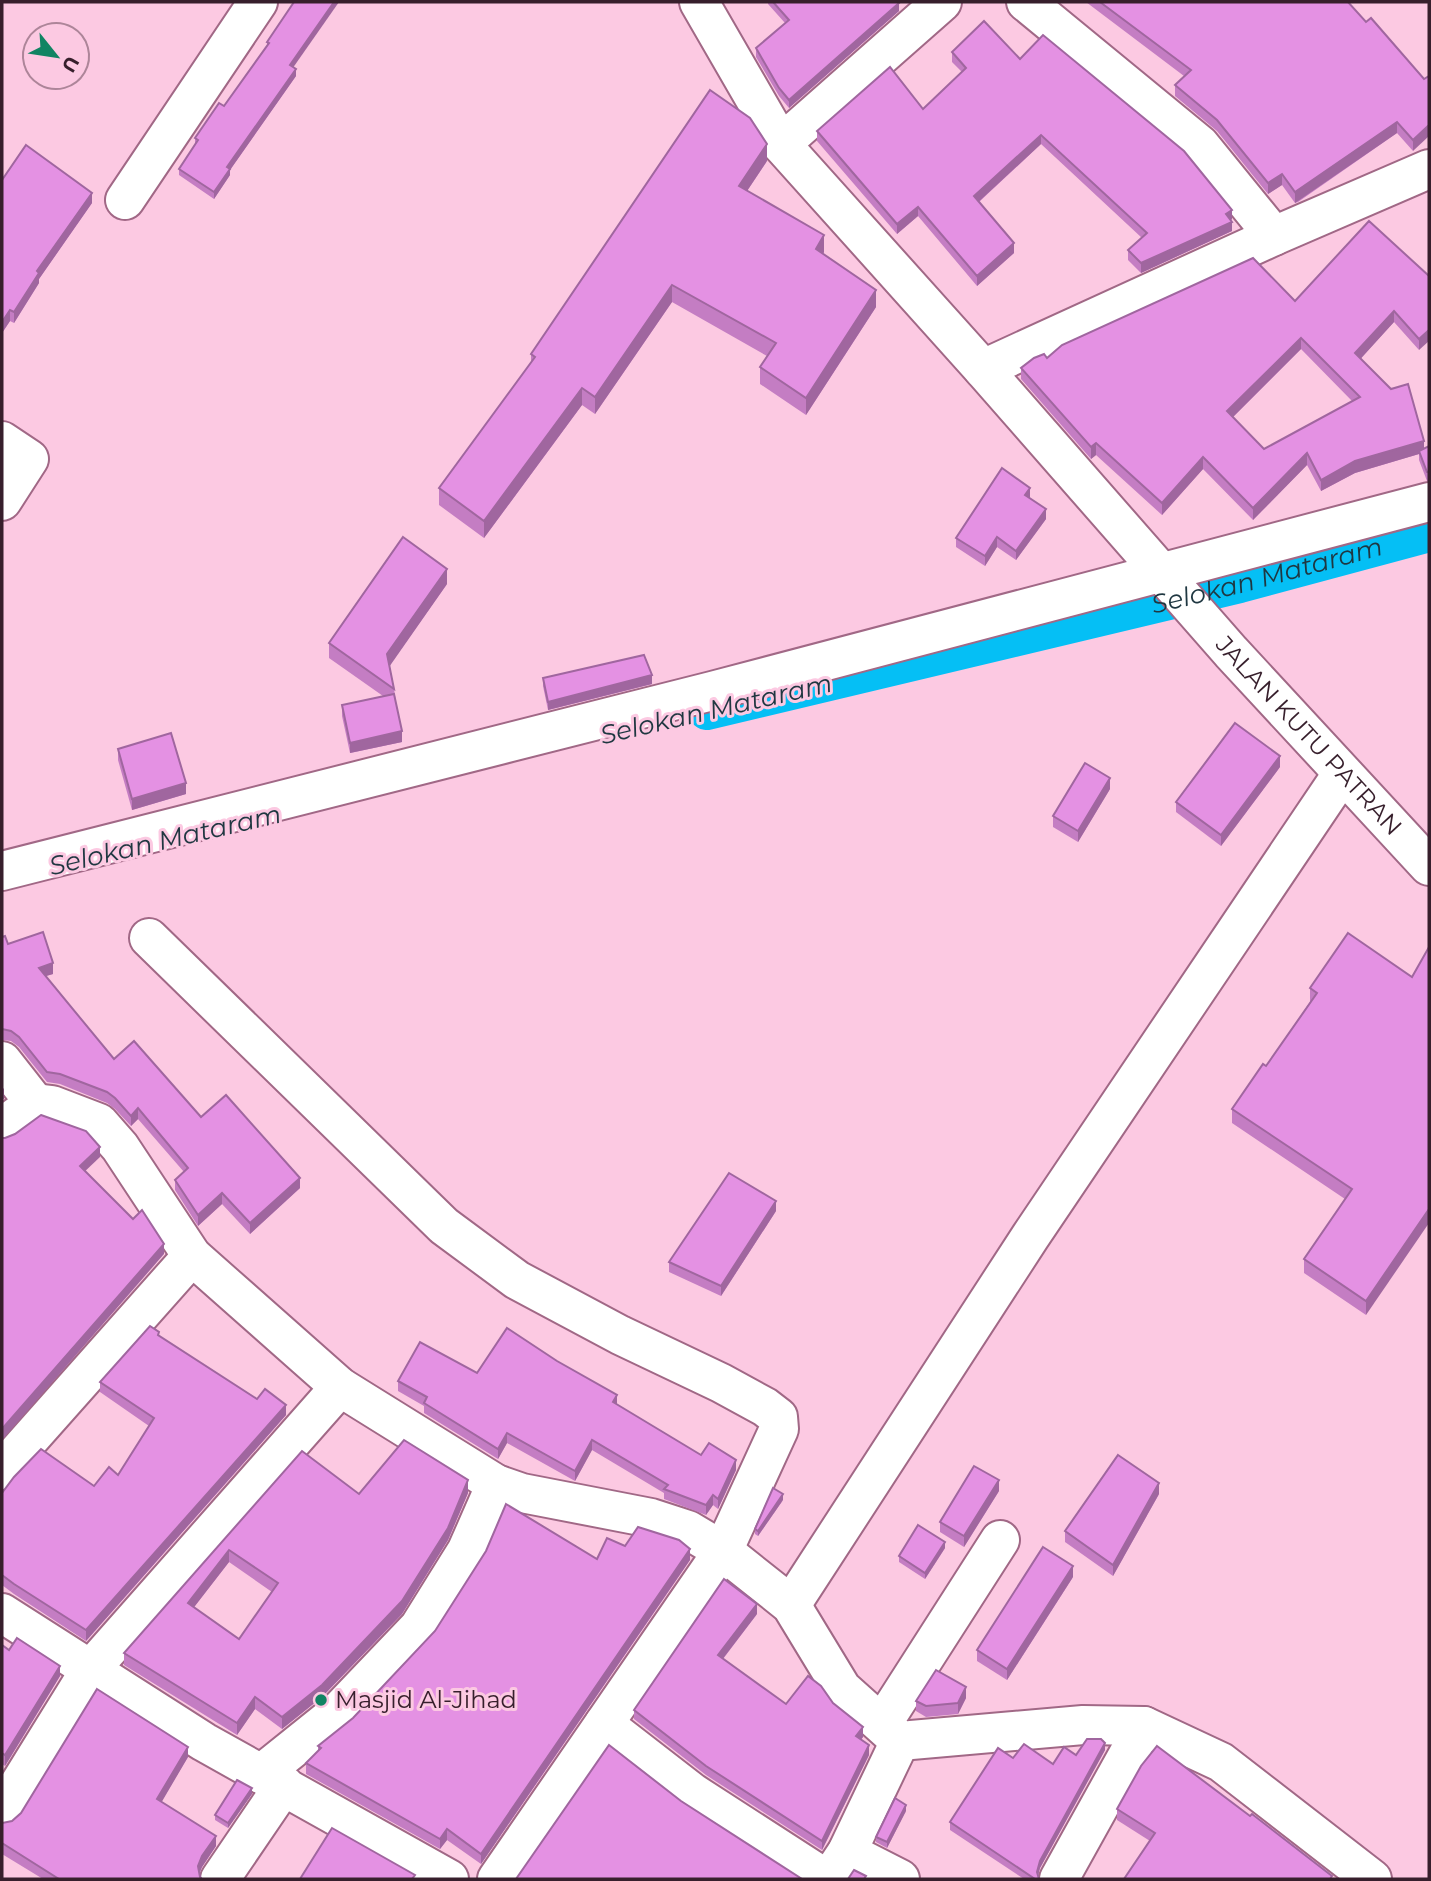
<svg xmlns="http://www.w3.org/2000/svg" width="1431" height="1881" font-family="Montserrat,sans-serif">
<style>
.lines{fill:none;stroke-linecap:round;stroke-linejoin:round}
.canal{stroke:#05bff5;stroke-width:38}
.minor-casing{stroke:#a16886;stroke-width:42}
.minor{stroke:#fff;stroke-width:38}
.wall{fill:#c47dc3;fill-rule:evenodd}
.shaded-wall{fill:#a0669f}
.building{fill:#e491e3;stroke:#a0669f;stroke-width:2;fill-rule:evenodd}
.poi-dot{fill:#118463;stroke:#fcc9e2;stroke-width:2.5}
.labels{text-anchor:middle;stroke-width:6;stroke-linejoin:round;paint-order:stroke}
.street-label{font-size:24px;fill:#371f2c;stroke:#fcc9e2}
.poi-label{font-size:24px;fill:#371f2c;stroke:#fcc9e2;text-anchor:start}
.water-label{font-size:26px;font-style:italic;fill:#1f3741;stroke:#fcc9e2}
</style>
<rect width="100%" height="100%" fill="#fcc9e2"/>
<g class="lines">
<path class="canal" id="s1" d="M 707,711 L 1240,584 L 1429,533"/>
<defs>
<g id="minor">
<path id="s2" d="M 699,2 L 781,144 L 983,369 L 1231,652 L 1429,866"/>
<polyline points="1026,2 1200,145 1274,236"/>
<polyline points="781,144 942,2"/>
<polyline points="125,200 258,2"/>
<polyline points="983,369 1274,236 1429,169"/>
<polyline points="2,441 29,459 2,501"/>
<polyline points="2,871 712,691 1429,502"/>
<polyline points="149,938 444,1226 517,1280 620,1335 721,1383 765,1407 778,1417 779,1429 723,1551 497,1879"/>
<polyline points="2,1061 35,1103"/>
<polyline points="2,1127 35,1103 52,1105 99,1123 120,1147 192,1256 340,1387 496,1484 522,1493 651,1518 688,1530 723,1551 791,1605 842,1689 900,1741 1083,1725 1144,1726 1221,1762 1372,1879"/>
<polyline points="2,1470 192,1256"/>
<polyline points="791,1605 1030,1237 1342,774"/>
<polyline points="2,1613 204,1742 449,1879"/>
<polyline points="604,1724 693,1793 826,1879"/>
<polyline points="882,1724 1000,1540"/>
<polyline points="261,1774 337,1713 419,1627 467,1550 496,1484"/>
<polyline points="2,1812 90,1670 340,1387"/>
<polyline points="847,1852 900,1879"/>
<polyline points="220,1879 284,1785"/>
<polyline points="829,1879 847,1852 900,1741"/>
<polyline points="1059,1879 1144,1726"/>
</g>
</defs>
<use href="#minor" class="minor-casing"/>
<use href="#minor" class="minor"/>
</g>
<g class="wall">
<polygon points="768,2 898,2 899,11 789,108 779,96 756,57 756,48 785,23 768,4"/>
<polygon points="1086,2 1348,2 1366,22 1424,79 1413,151 1397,133 1298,202 1295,203 1282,185 1268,194 1217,131 1175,96 1175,85 1184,76"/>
<polygon points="267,42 293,67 296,76 230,170 230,175 214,199 179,175 179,169 195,145 195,138 224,106 267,46"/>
<polygon points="952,52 1020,59 1232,219 1231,220 1232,231 1141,273 1128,260 1128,250 1142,238 1041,144 979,202 1014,253 977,286 918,216 897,234 817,141 817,131 923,109 962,72 952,62"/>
<polygon points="767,161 747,191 824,252 823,254 876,307 806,415 760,384 760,367 767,356 672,302 595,414 582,405 484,538 439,505 439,488 531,363 531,354"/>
<polygon points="2,180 92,203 39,279 39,283 14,323 10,321 2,333"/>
<path d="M 1429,276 L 1419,350 L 1394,322 L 1360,359 L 1424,449 L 1429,446 L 1429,481 L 1427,481 L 1419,460 L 1419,454 L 1355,473 L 1321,491 L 1307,465 L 1253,520 L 1203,469 L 1162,515 L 1096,455 L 1091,459 L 1021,379 L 1021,368 L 1047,358 L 1295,301 ZM 1301,349 L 1352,401 L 1264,449 L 1233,417 Z"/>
<polygon points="1030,497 1029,498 1046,519 1016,560 997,547 985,566 956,547 956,538"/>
<polygon points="447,584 389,666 394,689 402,742 350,753 342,716 342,705 383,696 329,658 329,643"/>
<polygon points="543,678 652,684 548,710 543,686"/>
<polygon points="118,749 186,794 132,810 118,760"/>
<polygon points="1280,767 1221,846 1176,812 1176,802"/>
<polygon points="1110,789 1078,842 1053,827 1053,816"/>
<polygon points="2,937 8,944 53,974 46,976 114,1059 201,1117 300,1188 250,1234 222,1204 198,1226 175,1190 175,1180 184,1172 138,1119 131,1126 115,1109 107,1103 60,1084 47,1082 19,1047 11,1041 2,1040"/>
<polygon points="1412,977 1366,1315 1304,1273 1304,1259 1345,1199 1232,1123 1232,1109 1266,1066 1310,1002 1310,988"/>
<polygon points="776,1211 721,1296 669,1272 669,1262"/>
<polygon points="159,1336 257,1399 286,1415 86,1641 14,1594 2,1585 2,1493 94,1486 118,1475 149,1426 100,1392 100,1382"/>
<polygon points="477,1373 617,1405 701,1455 736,1470 718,1509 713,1505 706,1515 664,1499 664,1493 592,1450 575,1481 507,1443 498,1459 424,1413 424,1406 398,1391 398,1381"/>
<path d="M 302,1451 L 359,1494 L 468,1493 L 448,1540 L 402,1614 L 322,1697 L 282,1729 L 255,1709 L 237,1735 L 124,1665 L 124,1653 ZM 229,1562 L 272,1592 L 239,1639 L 194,1607 Z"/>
<polygon points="999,1491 964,1547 940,1532 940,1522"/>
<polygon points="1159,1494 1113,1576 1065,1542 1065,1531"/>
<polygon points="783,1500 758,1536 755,1534 755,1529"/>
<polygon points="625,1546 690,1560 481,1864 447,1840 440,1849 306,1774 306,1763 318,1751 318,1746 597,1559"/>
<polygon points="945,1548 925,1579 899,1562 899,1556"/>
<polygon points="1073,1577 1007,1680 977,1661 977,1650"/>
<polygon points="757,1614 723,1659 786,1704 833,1703 863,1737 861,1740 869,1755 822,1850 706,1775 634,1719 634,1710"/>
<polygon points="2,1645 9,1650 60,1676 5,1766 2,1764"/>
<polygon points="966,1698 958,1714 926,1717 916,1711 916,1701"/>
<polygon points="1105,1750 1040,1868 1038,1876 1039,1879 1024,1879 950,1830 950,1822 1013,1758 1053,1764 1076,1755"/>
<polygon points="188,1757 161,1802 216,1846 202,1867 199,1874 202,1879 43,1879 2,1854 2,1823 12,1821"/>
<polygon points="252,1794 228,1828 215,1820 215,1815"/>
<polygon points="1117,1809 1332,1879 1150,1841 1117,1820"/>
<polygon points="906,1811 887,1848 876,1842 876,1837"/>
</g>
<g class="shaded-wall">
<polygon points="334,2 339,2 290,72 290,65"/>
<polygon points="899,3 899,11 789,108 789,100"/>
<polygon points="296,69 296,76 230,170 230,175 214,199 214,192 227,167"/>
<polygon points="1397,122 1397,133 1295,203 1295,192"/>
<polygon points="1429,125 1429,136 1413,151 1413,140"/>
<polygon points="1041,135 1041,144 974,206 974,196"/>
<polygon points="767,144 767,161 739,203 739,186"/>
<polygon points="1282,174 1282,185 1268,194 1268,183"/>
<polygon points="92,193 92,203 39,279 39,283 14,323 14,312 37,271"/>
<polygon points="918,207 918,216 897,234 897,224"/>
<polygon points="1232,210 1232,219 1226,224 1226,214"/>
<polygon points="1232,222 1232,231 1141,273 1141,263"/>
<polygon points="824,235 824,252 816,267 816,249"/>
<polygon points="1014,243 1014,253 977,286 977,276"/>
<polygon points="672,285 672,302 595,414 595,397"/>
<polygon points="876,290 876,307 806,415 806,398"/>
<polygon points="10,310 10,321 2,333 2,322"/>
<polygon points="1394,311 1394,322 1355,365 1355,353"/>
<polygon points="1429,330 1429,341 1419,350 1419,339"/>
<polygon points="1301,338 1301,349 1227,423 1227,411"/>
<polygon points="582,388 582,405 484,538 484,521"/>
<polygon points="1424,441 1424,452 1419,451 1419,454 1355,473 1321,491 1321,480 1355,461"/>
<polygon points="1096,443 1096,455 1091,459 1091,447"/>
<polygon points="1307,453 1307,465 1253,520 1253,508"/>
<polygon points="1203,457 1203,469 1162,515 1162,503"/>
<polygon points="1030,488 1030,497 1025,505 1025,495"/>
<polygon points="1046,509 1046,519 1016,560 1016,551"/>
<polygon points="997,537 997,547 985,566 985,556"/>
<polygon points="447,569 447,584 387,670 387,654"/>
<polygon points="652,675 652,684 548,710 548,702"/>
<polygon points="402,731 402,742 350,753 350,743"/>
<polygon points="1280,756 1280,767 1221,846 1221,835"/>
<polygon points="1110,778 1110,789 1078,842 1078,831"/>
<polygon points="186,783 186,794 132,810 132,799"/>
<polygon points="53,963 53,974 39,978 39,968"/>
<polygon points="4,1088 4,1099 2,1100 2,1090"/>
<polygon points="138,1108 138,1119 131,1126 131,1116"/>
<polygon points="100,1147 100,1157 80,1176 80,1166"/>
<polygon points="300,1178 300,1188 250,1234 250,1223"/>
<polygon points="222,1193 222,1204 198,1226 198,1215"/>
<polygon points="776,1201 776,1211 721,1296 721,1286"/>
<polygon points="1429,1209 1429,1223 1366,1315 1366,1301"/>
<polygon points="164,1244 164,1254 2,1440 2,1429"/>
<polygon points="617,1395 617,1405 613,1402"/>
<polygon points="286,1405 286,1415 86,1641 86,1630"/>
<polygon points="507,1433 507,1443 498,1459 498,1449"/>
<polygon points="592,1440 592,1450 575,1481 575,1471"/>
<polygon points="736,1460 736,1470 718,1509 718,1499"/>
<polygon points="468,1480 468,1493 448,1540 402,1614 322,1697 282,1729 282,1717"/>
<polygon points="999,1480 999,1491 964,1547 964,1536"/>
<polygon points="1159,1483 1159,1494 1113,1576 1113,1565"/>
<polygon points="783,1494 783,1500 758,1536 758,1531"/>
<polygon points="713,1495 713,1505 706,1515 706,1505"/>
<polygon points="945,1542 945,1548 925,1579 925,1573"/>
<polygon points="690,1549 690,1560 481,1864 481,1854"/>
<polygon points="229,1550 229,1562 188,1615 188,1603"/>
<polygon points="1073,1566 1073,1577 1007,1680 1007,1669"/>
<polygon points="757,1604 757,1614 718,1665 718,1655"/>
<polygon points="60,1666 60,1676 5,1766 5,1755"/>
<polygon points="966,1687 966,1698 958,1714 958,1703"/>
<polygon points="255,1697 255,1709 237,1735 237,1723"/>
<polygon points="863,1727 863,1737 856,1746 856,1736"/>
<polygon points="1105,1743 1105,1750 1040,1868 1037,1879 1037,1872 1040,1861"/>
<polygon points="869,1745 869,1755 822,1850 822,1841"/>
<polygon points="188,1747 188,1757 157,1810 157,1799"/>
<polygon points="252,1788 252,1794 228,1828 228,1823"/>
<polygon points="906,1805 906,1811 887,1848 887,1842"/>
<polygon points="447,1829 447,1840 440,1849 440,1839"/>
<polygon points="216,1836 216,1846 202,1867 198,1877 198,1866 202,1856"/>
</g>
<g class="building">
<polygon points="294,2 334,2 290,65 296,69 227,167 230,169 214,192 179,169 198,140 195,138 219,103 224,106 269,43 267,42"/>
<polygon points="773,2 898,2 899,3 789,100 779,88 756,48 789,20"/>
<polygon points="1100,2 1348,2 1366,22 1371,18 1424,79 1429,76 1429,125 1413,140 1397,122 1295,192 1282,174 1268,183 1217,120 1175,85 1191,70"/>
<polygon points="984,21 1020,59 1043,35 1184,151 1232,210 1226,214 1232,222 1141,263 1128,250 1147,233 1041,135 974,196 1014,243 977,276 918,207 897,224 817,131 890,67 923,109 966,68 952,52"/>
<polygon points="710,90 750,118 767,144 739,186 824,235 816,249 876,290 806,398 760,367 776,343 672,285 595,397 582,388 484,521 439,488 535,357 531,354"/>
<polygon points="26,145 92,193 37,271 39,273 14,312 10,310 2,322 2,180"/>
<path d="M 1369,221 L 1429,276 L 1429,330 L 1419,339 L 1394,311 L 1355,353 L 1391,389 L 1408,384 L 1424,441 L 1355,461 L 1321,480 L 1307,453 L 1253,508 L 1203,457 L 1162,503 L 1096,443 L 1091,447 L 1021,368 L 1034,358 L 1044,354 L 1047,358 L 1062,345 L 1253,258 L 1295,301 ZM 1301,338 L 1360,397 L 1264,449 L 1227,411 Z"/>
<polygon points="1429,446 1429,472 1427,472 1419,451"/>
<polygon points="1002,468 1030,488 1025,495 1046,509 1016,551 997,537 985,556 956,538"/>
<polygon points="403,537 447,569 387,654 394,689 329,643"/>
<polygon points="644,655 652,675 548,702 543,678"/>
<polygon points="394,694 402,731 350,743 342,705"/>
<polygon points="1235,723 1280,756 1221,835 1176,802"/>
<polygon points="171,733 186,783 132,799 118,749"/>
<polygon points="1085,763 1110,778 1078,831 1053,816"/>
<polygon points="43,932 53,963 39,968 114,1059 134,1041 201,1117 226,1095 300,1178 250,1223 222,1193 198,1215 175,1180 188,1168 138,1108 131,1116 115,1098 107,1092 60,1074 47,1072 19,1037 11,1031 2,1029 2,937 5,936 8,944"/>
<polygon points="1348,933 1412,977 1429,947 1429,1209 1366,1301 1304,1259 1352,1189 1232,1109 1263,1064 1266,1066 1317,993 1310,988"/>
<polygon points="41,1115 86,1131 100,1147 80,1166 133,1219 142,1210 164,1244 2,1429 2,1138 5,1138 15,1134"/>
<polygon points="729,1173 776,1201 721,1286 669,1262"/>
<polygon points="150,1326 159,1332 158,1335 257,1399 265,1389 286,1405 86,1630 14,1584 2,1575 2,1493 14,1477 41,1449 94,1486 109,1467 118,1475 154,1418 100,1382"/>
<polygon points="507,1328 557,1361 617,1395 613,1402 701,1455 709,1443 736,1460 718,1499 713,1495 706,1505 664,1489 668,1485 592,1440 575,1471 507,1433 498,1449 424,1403 427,1397 398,1381 420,1342 477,1373"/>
<path d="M 404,1440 L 468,1480 L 448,1528 L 402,1601 L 322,1685 L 282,1717 L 255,1697 L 237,1723 L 124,1653 L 302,1451 L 359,1494 ZM 229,1550 L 278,1583 L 239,1639 L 188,1603 Z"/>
<polygon points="1118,1455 1159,1483 1113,1565 1065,1531"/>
<polygon points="974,1466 999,1480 964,1536 940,1522"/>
<polygon points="773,1488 783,1494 758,1531 755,1529"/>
<polygon points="506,1504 597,1559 607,1538 625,1546 638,1527 679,1540 690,1549 481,1854 447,1829 440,1839 306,1763 321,1748 318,1746 353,1718 435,1631 486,1551"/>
<polygon points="918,1525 945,1542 925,1573 899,1556"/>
<polygon points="1043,1547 1073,1566 1007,1669 977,1650"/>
<polygon points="724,1579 757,1604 718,1655 786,1704 808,1676 821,1686 833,1703 863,1727 856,1736 869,1745 822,1841 706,1766 634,1710"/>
<polygon points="17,1638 60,1666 5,1755 2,1753 2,1645 9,1650"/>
<polygon points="936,1670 966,1687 958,1703 926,1706 916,1701"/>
<polygon points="97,1689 188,1747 157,1799 216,1836 202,1856 198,1866 200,1877 202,1879 59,1879 2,1843 2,1823 12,1821 21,1813"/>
<polygon points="1087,1739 1101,1739 1105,1743 1040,1861 1037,1872 1039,1879 1035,1879 950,1822 998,1748 1013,1758 1024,1744 1053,1764 1064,1747 1076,1755"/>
<polygon points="609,1745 681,1801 802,1879 516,1879"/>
<polygon points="1157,1746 1250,1816 1252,1814 1332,1876 1330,1879 1124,1879 1155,1833 1117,1809 1141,1766"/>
<polygon points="237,1780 252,1788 228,1823 215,1815"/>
<polygon points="895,1798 906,1805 887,1842 876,1837"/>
<polygon points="332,1828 415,1875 412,1879 300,1879"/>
<polygon points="854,1870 866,1876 864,1879 848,1879"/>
</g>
<circle class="poi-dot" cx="321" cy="1700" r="7"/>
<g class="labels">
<g class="street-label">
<text dy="8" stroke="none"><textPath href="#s2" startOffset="957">JALAN KUTU PATRAN</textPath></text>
</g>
<g class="poi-label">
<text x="335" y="1708">Masjid Al-Jihad</text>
</g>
<g class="water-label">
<text dy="9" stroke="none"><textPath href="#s1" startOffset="576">Selokan Mataram</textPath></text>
<text transform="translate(716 709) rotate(-13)" y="9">Selokan Mataram</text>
<text transform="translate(165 840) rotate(-13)" y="9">Selokan Mataram</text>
</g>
</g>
<rect width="1431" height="1881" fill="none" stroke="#371f2c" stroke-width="7"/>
<g transform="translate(56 56) rotate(120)"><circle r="33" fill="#fcc9e2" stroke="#ad8599" stroke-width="2"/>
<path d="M0-5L12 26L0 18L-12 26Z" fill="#118463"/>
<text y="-10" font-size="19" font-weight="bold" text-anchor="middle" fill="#371f2c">U</text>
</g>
</svg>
